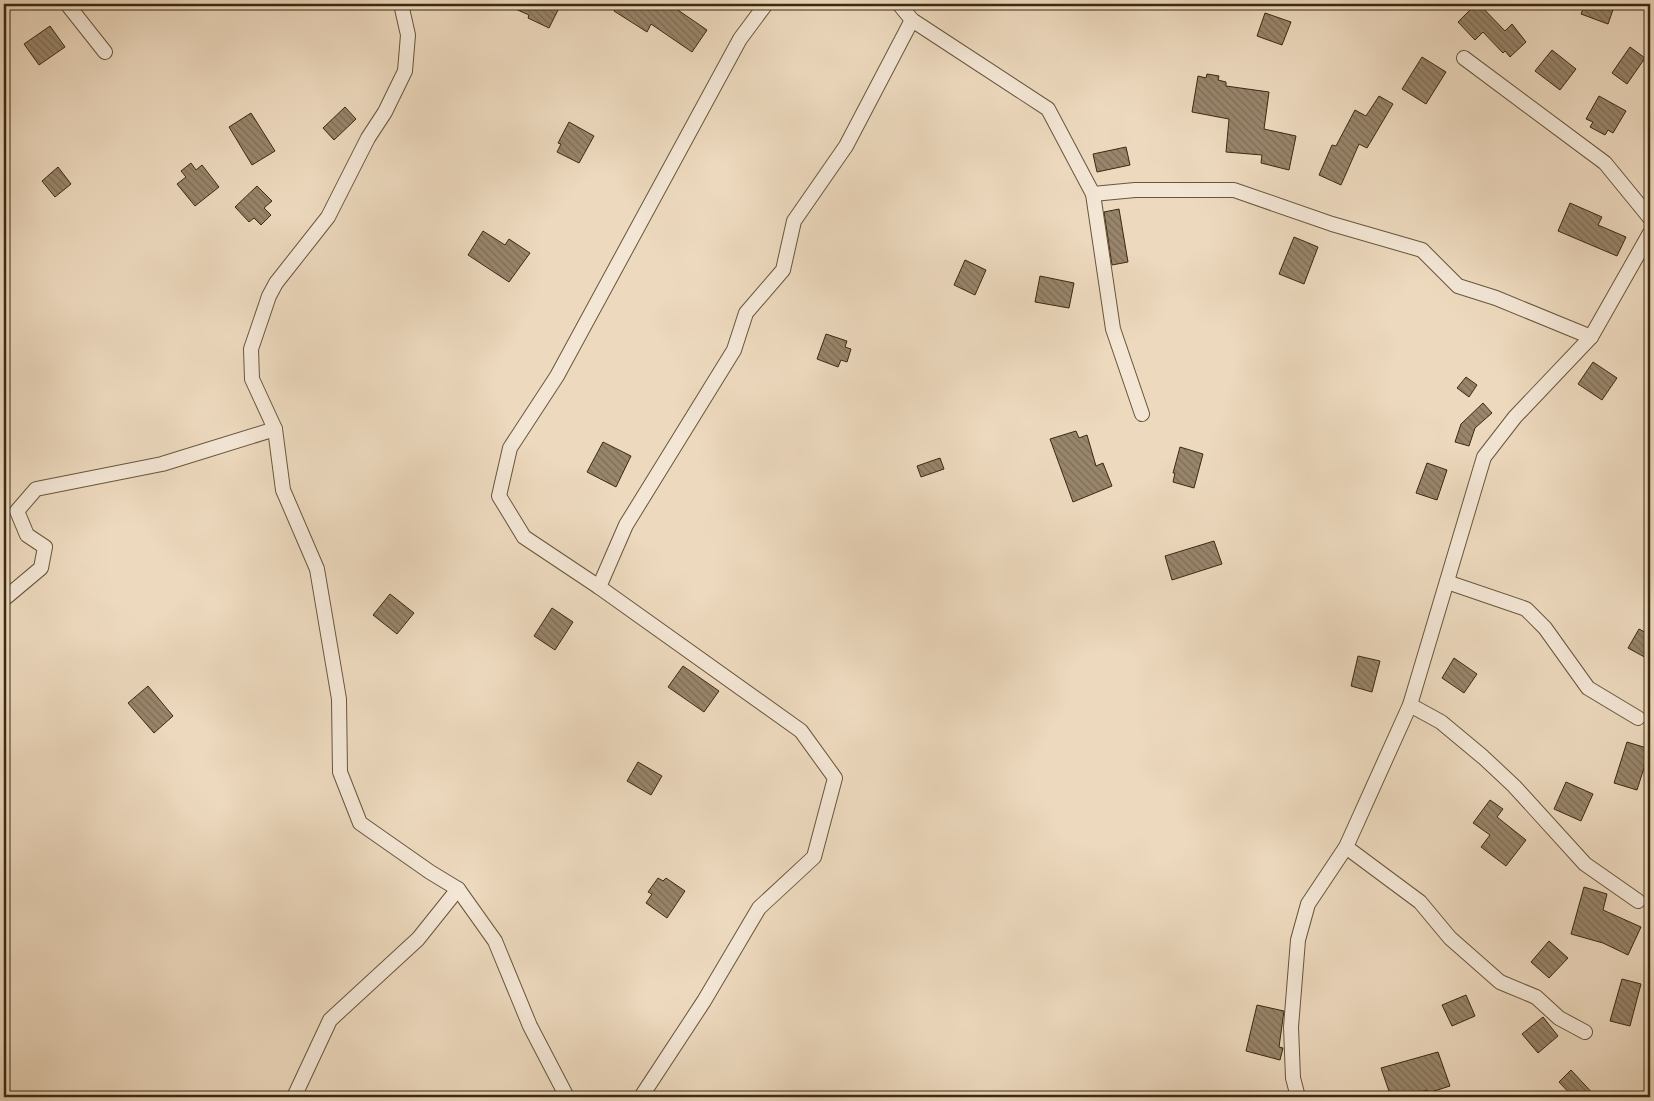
<svg xmlns="http://www.w3.org/2000/svg" width="1654" height="1101" font-family="'IM FELL Double Pica',serif">
<style>
.building{fill:url(#building-back-hatch);stroke:#3b2a11}
.lines{fill:none;stroke-linecap:round;stroke-linejoin:round}
.street-casing{stroke:#68563c;stroke-width:16}
.street{stroke:#f3e6d5;stroke-width:14}
</style>
<defs>
<pattern id="building-back-hatch" width="6" height="6" patternUnits="userSpaceOnUse" patternTransform="scale(1.25)"><rect width="6" height="6" fill="#98856b"/><path d="M-1 5l2 2M0 0l6 6M5-1l2 2" fill="none" stroke="#7d6d57"/></pattern>
</defs>
<rect width="100%" height="100%" fill="#edd9be"/>
<filter id="stains"><feTurbulence type="fractalNoise" baseFrequency=".004" numOctaves="4"/><feColorMatrix values="0 0 0 0 .2 0 0 0 0 .09 0 0 0 0 .02 0 0 0 .5 -.17"/></filter>
<radialGradient id="worn" r=".72"><stop offset=".6" stop-color="#630" stop-opacity="0"/><stop offset="1" stop-color="#630" stop-opacity=".3"/></radialGradient>
<g class="building">
<polygon points="504,4 561,4 549,28 528,18 529,15"/>
<polygon points="618,4 663,4 673,10 675,8 707,30 692,52 651,24 647,32 614,11"/>
<polygon points="1476,4 1479,4 1505,31 1512,24 1526,42 1510,57 1505,51 1503,53 1483,32 1475,40 1458,22"/>
<polygon points="1585,4 1615,4 1608,24 1581,14"/>
<polygon points="1265,13 1291,22 1282,45 1257,36"/>
<polygon points="50,26 65,47 39,65 24,44"/>
<polygon points="1630,47 1645,58 1627,84 1612,73"/>
<polygon points="1552,50 1576,69 1560,90 1535,71"/>
<polygon points="1422,57 1446,72 1426,104 1402,89"/>
<polygon points="1207,74 1219,76 1218,80 1226,82 1226,86 1269,92 1264,129 1296,136 1289,170 1261,163 1262,155 1226,152 1229,119 1192,112 1198,76 1206,78"/>
<polygon points="1379,96 1393,104 1367,148 1359,144 1341,185 1319,175 1332,145 1336,146 1355,110 1366,116"/>
<polygon points="1599,96 1626,111 1613,133 1608,130 1605,135 1590,127 1593,122 1586,119"/>
<polygon points="345,107 356,119 334,140 323,128"/>
<polygon points="251,113 275,151 252,165 229,127"/>
<polygon points="569,122 594,136 579,163 557,152 561,144 558,143"/>
<polygon points="1126,147 1130,165 1097,172 1093,154"/>
<polygon points="191,163 196,170 202,165 219,187 195,206 177,184 186,177 181,171"/>
<polygon points="58,167 71,184 55,197 42,181"/>
<polygon points="257,186 272,201 264,208 271,215 261,225 254,218 249,222 235,207"/>
<polygon points="1570,203 1602,217 1598,225 1626,237 1617,256 1558,231"/>
<polygon points="1119,209 1128,262 1112,265 1104,212"/>
<polygon points="483,231 505,245 509,239 530,253 509,282 468,255"/>
<polygon points="1294,237 1318,247 1304,284 1279,274"/>
<polygon points="965,260 986,270 975,295 954,285"/>
<polygon points="1040,276 1074,283 1069,308 1035,302"/>
<polygon points="826,334 847,341 845,347 851,349 847,362 841,360 838,367 817,359"/>
<polygon points="1593,362 1617,378 1602,400 1578,384"/>
<polygon points="1466,377 1477,385 1469,397 1457,388"/>
<polygon points="1483,403 1492,413 1475,428 1469,446 1455,442 1461,424"/>
<polygon points="1076,431 1079,438 1087,435 1096,466 1103,463 1112,486 1073,502 1050,439"/>
<polygon points="603,442 631,456 616,487 587,472"/>
<polygon points="1180,447 1203,454 1194,488 1173,482 1175,473 1173,473"/>
<polygon points="940,458 944,469 921,477 917,466"/>
<polygon points="1427,463 1447,470 1437,500 1416,493"/>
<polygon points="1214,541 1222,564 1172,580 1165,556"/>
<polygon points="390,594 414,613 397,634 373,615"/>
<polygon points="552,608 573,622 555,650 534,636"/>
<polygon points="1639,629 1650,635 1650,660 1628,648"/>
<polygon points="1358,656 1380,661 1372,692 1351,686"/>
<polygon points="1454,658 1477,674 1464,693 1442,678"/>
<polygon points="683,666 719,691 704,712 668,687"/>
<polygon points="148,686 173,716 154,733 128,703"/>
<polygon points="1627,742 1650,749 1637,790 1614,783"/>
<polygon points="638,762 662,776 651,795 627,781"/>
<polygon points="1566,782 1593,794 1581,821 1554,809"/>
<polygon points="1490,800 1503,809 1497,817 1526,840 1506,866 1481,847 1490,835 1473,823"/>
<polygon points="658,878 663,881 666,878 685,891 667,918 646,903 652,894 648,892"/>
<polygon points="1584,887 1607,894 1603,910 1641,927 1628,955 1603,943 1571,934"/>
<polygon points="1549,941 1568,958 1549,978 1531,962"/>
<polygon points="1622,979 1641,984 1630,1026 1610,1021"/>
<polygon points="1466,995 1475,1016 1452,1026 1442,1005"/>
<polygon points="1257,1005 1284,1011 1279,1047 1283,1048 1280,1060 1246,1051"/>
<polygon points="1543,1017 1558,1036 1538,1053 1522,1034"/>
<polygon points="1438,1052 1450,1086 1428,1093 1427,1090 1403,1097 1391,1097 1381,1068"/>
<polygon points="1571,1070 1596,1097 1573,1097 1559,1082"/>
</g>
<g class="lines">
<defs>
<g id="street">
<polyline points="67,4 105,52"/>
<polyline points="401,4 408,35 405,71 385,112 368,138 328,217 276,283 269,296 251,349 252,379 275,429 283,490 317,569 339,699 340,772 360,823 430,872 458,889 495,941 530,1026 567,1097"/>
<polyline points="899,4 912,20 1048,109 1093,194 1135,190 1234,190 1332,224 1422,250 1458,286 1496,298 1591,337"/>
<polyline points="1464,58 1605,163 1650,218"/>
<polyline points="1093,194 1113,329 1142,414"/>
<polyline points="1447,582 1526,609 1545,628 1588,688 1638,718"/>
<polyline points="599,587 626,525 734,350 746,313 783,270 794,221 846,146 912,20"/>
<polyline points="4,599 41,568 45,547 27,535 17,511 36,489 162,464 275,429"/>
<polyline points="1410,705 1441,722 1483,757 1514,786 1585,864 1638,901"/>
<polyline points="1346,847 1420,902 1450,938 1500,982 1536,997 1559,1018 1585,1032"/>
<polyline points="294,1097 330,1020 418,939 458,889"/>
<polyline points="641,1097 704,1001 759,908 814,857 835,778 801,731 599,587 524,537 499,496 510,448 557,376 740,39 766,4"/>
<polyline points="1298,1097 1293,1078 1291,1027 1298,940 1308,904 1346,847 1410,705 1484,457 1515,417 1591,337 1650,233"/>
</g>
</defs>
<use href="#street" class="street-casing"/>
<use href="#street" class="street"/>
</g>
<rect width="1654" height="1101" fill="none" stroke="#edd9be" stroke-width="20"/>
<rect x="5" y="5" width="1644" height="1091" fill="none" stroke="#3b2a11" stroke-width="2.5"/>
<rect x="10" y="10" width="1634" height="1081" fill="none" stroke="#3b2a11"/>
<rect width="100%" height="100%" filter="url(#stains)"/>
<rect width="100%" height="100%" fill="url(#worn)"/>
</svg>
